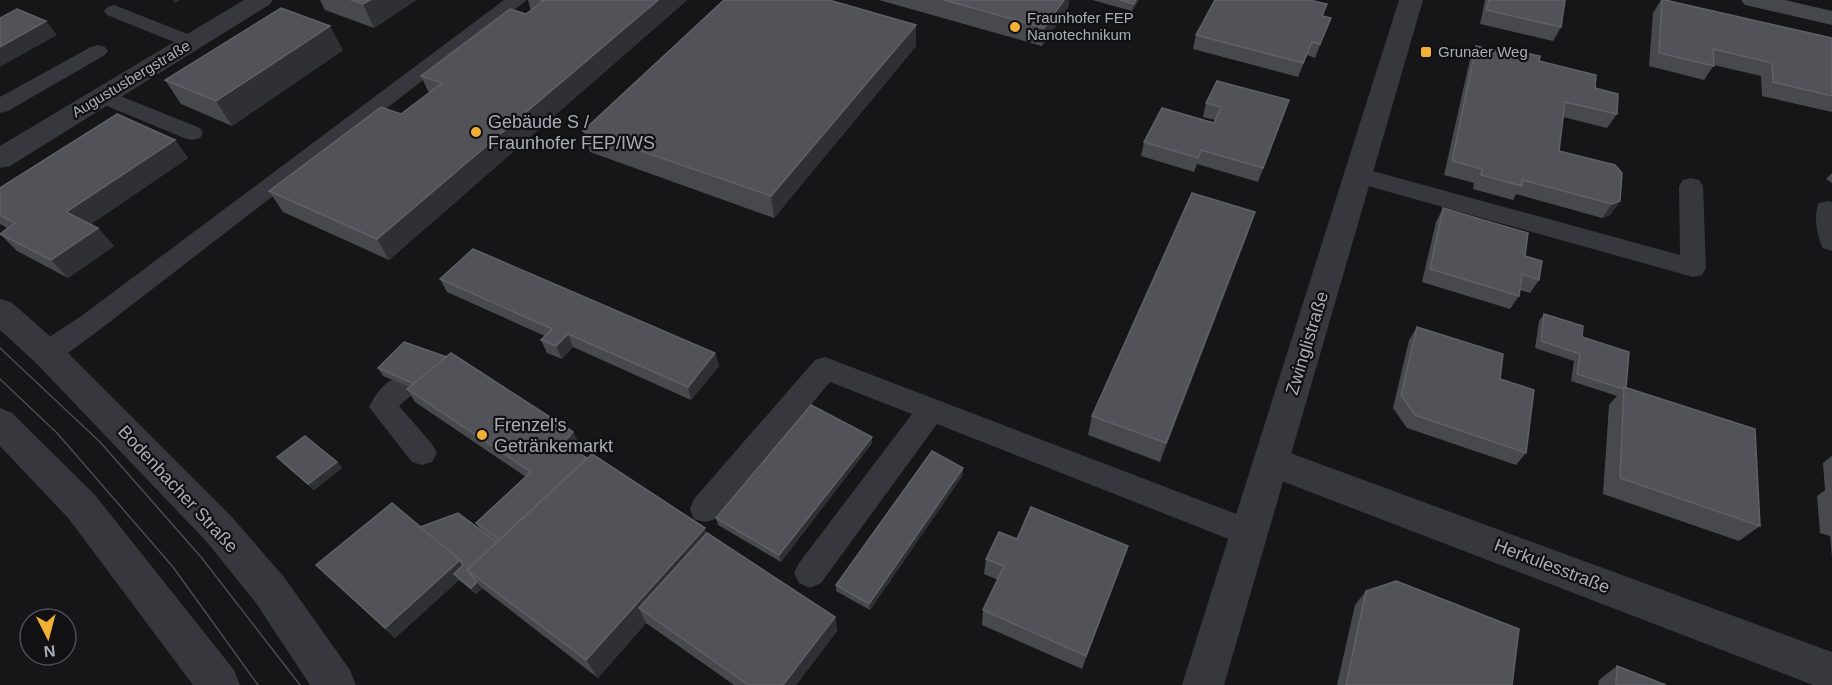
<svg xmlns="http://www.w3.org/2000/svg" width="1832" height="685" font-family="Arial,sans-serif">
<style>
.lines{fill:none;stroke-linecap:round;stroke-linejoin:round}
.service{fill:#37383d;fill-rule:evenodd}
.minor{fill:#37383d;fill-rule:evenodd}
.tertiary{fill:#37383d;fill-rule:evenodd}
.secondary{fill:#45474d;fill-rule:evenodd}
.tram{stroke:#4a4c52;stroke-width:1.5}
.wall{fill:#47494d}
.shaded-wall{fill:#2f3033}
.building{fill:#525359;stroke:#5f6168;stroke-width:1.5}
.poi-dot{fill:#f2b134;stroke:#111113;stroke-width:2}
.labels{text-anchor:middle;stroke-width:4.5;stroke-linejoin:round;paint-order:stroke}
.far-poi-label{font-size:15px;fill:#a8adb8;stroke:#111113;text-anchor:start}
.far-street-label{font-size:15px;fill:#a8adb8;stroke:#111113}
.poi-label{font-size:18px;fill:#a8adb8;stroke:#111113;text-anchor:start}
.street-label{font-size:18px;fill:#a8adb8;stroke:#111113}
</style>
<rect width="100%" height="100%" fill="#161618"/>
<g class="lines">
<g class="service">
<polygon points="504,0 527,0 98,331 57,361 47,364 37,361 33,353 37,345 80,317"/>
<polygon points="114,5 198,38 201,42 198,46 191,48 184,46 107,15 104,11 107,7"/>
<polygon points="98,45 105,47 108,51 105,55 8,111 0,113 0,97 91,47"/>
<polygon points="103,89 200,128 203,133 200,138 192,140 184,138 95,101 92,96 95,91"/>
<polygon points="1358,167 1680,255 1679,186 1683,180 1691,178 1699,180 1703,186 1706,268 1702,275 1693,277 1350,181 1346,175 1350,169"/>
<path d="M 1828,201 L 1832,202 L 1832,251 L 1823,248 C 1817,238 1813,214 1819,203 Z"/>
<polygon points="825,357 1260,523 1265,533 1260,543 1249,547 937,424 821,583 810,588 799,583 794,573 799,563 912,414 830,382 716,519 705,522 694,519 690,509 694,499 815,360"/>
<path d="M 404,374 L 414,377 L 418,385 L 414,393 L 399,406 L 432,444 L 437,453 L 432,462 L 422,465 L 412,462 L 369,407 C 377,391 387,379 404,374 Z"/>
</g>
<g class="minor">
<polygon points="244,0 273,0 269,5 10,166 0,168 0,146"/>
<polygon points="1271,446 1832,652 1832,685 1813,685 1258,472 1253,461 1258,450"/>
</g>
<g class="tertiary">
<polygon points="1399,0 1423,0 1224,685 1182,685"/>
<polygon points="0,299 11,302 59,344 232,517 284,577 350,670 356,685 310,685 256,603 206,541 35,362 0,330"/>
<polygon points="0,408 12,413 95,495 234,670 240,685 193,685 69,519 0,446"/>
</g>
<polygon class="secondary" points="1741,0 1785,0 1832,11 1832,25 1745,5"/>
<g class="tram">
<polyline points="0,348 100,442 201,557 300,685"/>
<polyline points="0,379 57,433 173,567 258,685"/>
</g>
</g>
<g class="wall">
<polygon points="320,0 416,0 374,28 325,10"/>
<polygon points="528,0 687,0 389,260 283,212 269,191 401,114 429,93 421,76 526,14 531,11"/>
<polygon points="879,0 1069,0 1068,8 1042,46"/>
<polygon points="1092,0 1139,0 1132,11"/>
<polygon points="1485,0 1565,0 1561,27 1553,41 1480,24"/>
<polygon points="1661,0 1665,0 1832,38 1832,112 1762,96 1761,76 1714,65 1704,80 1649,66 1653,13"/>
<polygon points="1323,16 1331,18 1315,58 1307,55 1298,77 1193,49 1196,35"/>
<polygon points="916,46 774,218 590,152 583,131"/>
<polygon points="1476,46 1502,52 1504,48 1539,61 1595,88 1617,114 1607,128 1563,117 1559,151 1620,201 1610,215 1602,218 1516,194 1513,200 1473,189 1474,183 1444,175 1470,59"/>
<polygon points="343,50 232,126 181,104 165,80"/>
<polygon points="1289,100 1258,182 1197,164 1194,172 1141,156 1144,142 1214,123 1215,120 1203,117 1206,103"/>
<polygon points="175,140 188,158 91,224 98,228 114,246 68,278 17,251 0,234 7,228 0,224 0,188"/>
<polygon points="1832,173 1832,183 1826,179"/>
<polygon points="1443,208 1525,256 1539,280 1530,293 1520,290 1519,296 1510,309 1422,282 1436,222"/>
<polygon points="1248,233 1160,462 1088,435 1092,416"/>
<polygon points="440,279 715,353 719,366 691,400 573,347 562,359 547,353 541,340 545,336 447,292"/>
<polygon points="1544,314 1582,337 1626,388 1760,526 1739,541 1603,494 1609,405 1617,396 1571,381 1574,361 1535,348 1539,321"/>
<polygon points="1417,327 1500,379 1526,453 1516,465 1407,428 1393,408 1409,340"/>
<polygon points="378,368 573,432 579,444 574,450 707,533 835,617 837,631 796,685 734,685 646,623 598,678 482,588 476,594 459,580 395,638 316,565 420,527 480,529 476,523 526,477 415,402 407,389 410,387 383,376"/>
<polygon points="872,437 872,443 781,562 718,525 716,518"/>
<polygon points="1832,456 1832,558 1830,536 1820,533 1817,496 1825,490 1823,463"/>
<polygon points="277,457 337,462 342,468 314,490 283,463"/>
<polygon points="963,475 870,610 836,591 836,585"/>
<polygon points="1017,539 1123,561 1082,669 982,625 983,610 998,580 984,574 986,559"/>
<polygon points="1366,591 1512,685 1337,685 1355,605"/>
<polygon points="1617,666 1666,685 1598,685 1599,680"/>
</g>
<g class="shaded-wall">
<polygon points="173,0 180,0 175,3"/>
<polygon points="370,0 416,0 374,28 363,4"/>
<polygon points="658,0 687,0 389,260 377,239"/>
<polygon points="1064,0 1069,0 1068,8 1042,46 1044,28"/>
<polygon points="1136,0 1139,0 1132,11 1134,4"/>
<polygon points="46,21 57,35 0,67 0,47"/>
<polygon points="916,25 916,46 774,218 771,196"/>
<polygon points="330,26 343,50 232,126 216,101"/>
<polygon points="175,140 188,158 82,230 66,212"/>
<polygon points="1620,201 1610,215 1602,218 1612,204"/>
<polygon points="1255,212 1248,233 1160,462 1166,443"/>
<polygon points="98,228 114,246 68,278 51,260"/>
<polygon points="568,334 573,347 562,359 556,346"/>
<polygon points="715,353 719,366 691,400 688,387"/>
<polygon points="573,432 579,444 569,455 563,443"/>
<polygon points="872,437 872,443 781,562 779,555"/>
<polygon points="337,462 342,468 314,490 308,484"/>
<polygon points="963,468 963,475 870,610 869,604"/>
<polygon points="705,528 712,549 639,608 646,623 598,678 586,660"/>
<polygon points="1128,546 1123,561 1082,669 1086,656"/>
<polygon points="460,560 468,572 454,574 459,580 395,638 385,628"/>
<polygon points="477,582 482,588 476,594 471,588"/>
<polygon points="835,617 837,631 796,685 783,685"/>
</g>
<g class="building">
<polygon points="351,0 370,0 363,4"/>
<polygon points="540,0 658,0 377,239 269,191 381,107 401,114 442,83 421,76 510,9 526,14 543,1"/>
<polygon points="724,0 829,0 916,25 771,196 583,131"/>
<polygon points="944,0 1064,0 1044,28"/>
<polygon points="1120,0 1136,0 1134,4"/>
<polygon points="1215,0 1309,0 1327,4 1322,16 1331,18 1320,44 1312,42 1303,63 1196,35"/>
<polygon points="1489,0 1565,0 1561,27 1486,10"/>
<polygon points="1662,0 1665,0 1832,38 1832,96 1773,82 1772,63 1713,49 1714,66 1659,53"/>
<polygon points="281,8 330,26 216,101 165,80"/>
<polygon points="17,9 46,21 0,47 0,18"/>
<polygon points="1476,46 1502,52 1504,48 1540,56 1539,61 1596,75 1595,88 1618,94 1617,114 1565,102 1559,151 1615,165 1622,173 1620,201 1612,204 1522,180 1522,186 1481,175 1482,169 1452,161"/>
<polygon points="1217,81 1289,100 1263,168 1201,150 1198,158 1144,142 1162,108 1214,123 1221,107 1206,103"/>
<polygon points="117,114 175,140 66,212 98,228 51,260 0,234 15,223 0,215 0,188"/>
<polygon points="1192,193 1255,212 1166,443 1092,416"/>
<polygon points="1443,208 1528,233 1525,256 1542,261 1539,280 1522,274 1519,296 1430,269"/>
<polygon points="473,249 715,353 688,387 568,334 556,346 541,340 552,329 440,279"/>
<polygon points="1544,314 1583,326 1582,337 1629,352 1626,388 1624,387 1623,389 1577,374 1580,354 1541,341"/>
<polygon points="1417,327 1503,354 1500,379 1534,390 1526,453 1415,415 1401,395"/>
<polygon points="404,342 447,357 414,384 378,368"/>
<polygon points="451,353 573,432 563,443 587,458 499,540 476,523 531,472 407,389"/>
<polygon points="1624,387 1755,429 1760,526 1620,478"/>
<polygon points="811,405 872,437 779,555 716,518"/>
<polygon points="305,436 337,462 308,484 277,457"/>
<polygon points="932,451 963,468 869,604 836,585"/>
<polygon points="592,454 705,528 586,660 467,570"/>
<polygon points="392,503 460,560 385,628 316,565"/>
<polygon points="1031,507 1128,546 1086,656 983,610 1004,566 986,559 999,532 1017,539"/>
<polygon points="458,513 497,542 467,570 477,582 471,588 454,574 463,565 460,560 420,527"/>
<polygon points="707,533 835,617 783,685 748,685 639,608"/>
<polygon points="1396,581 1519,629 1512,685 1346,685 1366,591"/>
<polygon points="1617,666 1666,685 1616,685"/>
</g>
<g class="poi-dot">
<circle cx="1015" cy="27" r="6"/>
<rect x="1420" y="46" width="12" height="12" rx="3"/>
<circle cx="476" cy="132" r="6"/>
<circle cx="482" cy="435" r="6"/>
</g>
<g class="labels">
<g class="far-poi-label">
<text x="1027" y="23">Fraunhofer FEP<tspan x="1027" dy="17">Nanotechnikum</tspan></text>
<text x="1438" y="57">Grunaer Weg</text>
</g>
<g class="far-street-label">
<text transform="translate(131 79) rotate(-31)" y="5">Augustusbergstraße</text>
</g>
<g class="poi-label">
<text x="488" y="128">Gebäude S /<tspan x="488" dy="21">Fraunhofer FEP/IWS</tspan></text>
<text x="494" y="431">Frenzel's<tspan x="494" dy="21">Getränkemarkt</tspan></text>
</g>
<g class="street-label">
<text transform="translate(1307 343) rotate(-73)" y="6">Zwinglistraße</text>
<text transform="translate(178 489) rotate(47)" y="6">Bodenbacher Straße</text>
<text transform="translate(1552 566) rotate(21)" y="6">Herkulesstraße</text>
</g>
</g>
<g transform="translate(48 637) rotate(174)"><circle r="28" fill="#111113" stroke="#4d4f55" stroke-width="1.5"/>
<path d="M0-4.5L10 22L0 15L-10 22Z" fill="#f2b134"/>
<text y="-9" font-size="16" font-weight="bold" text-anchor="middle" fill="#a8adb8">N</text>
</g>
</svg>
